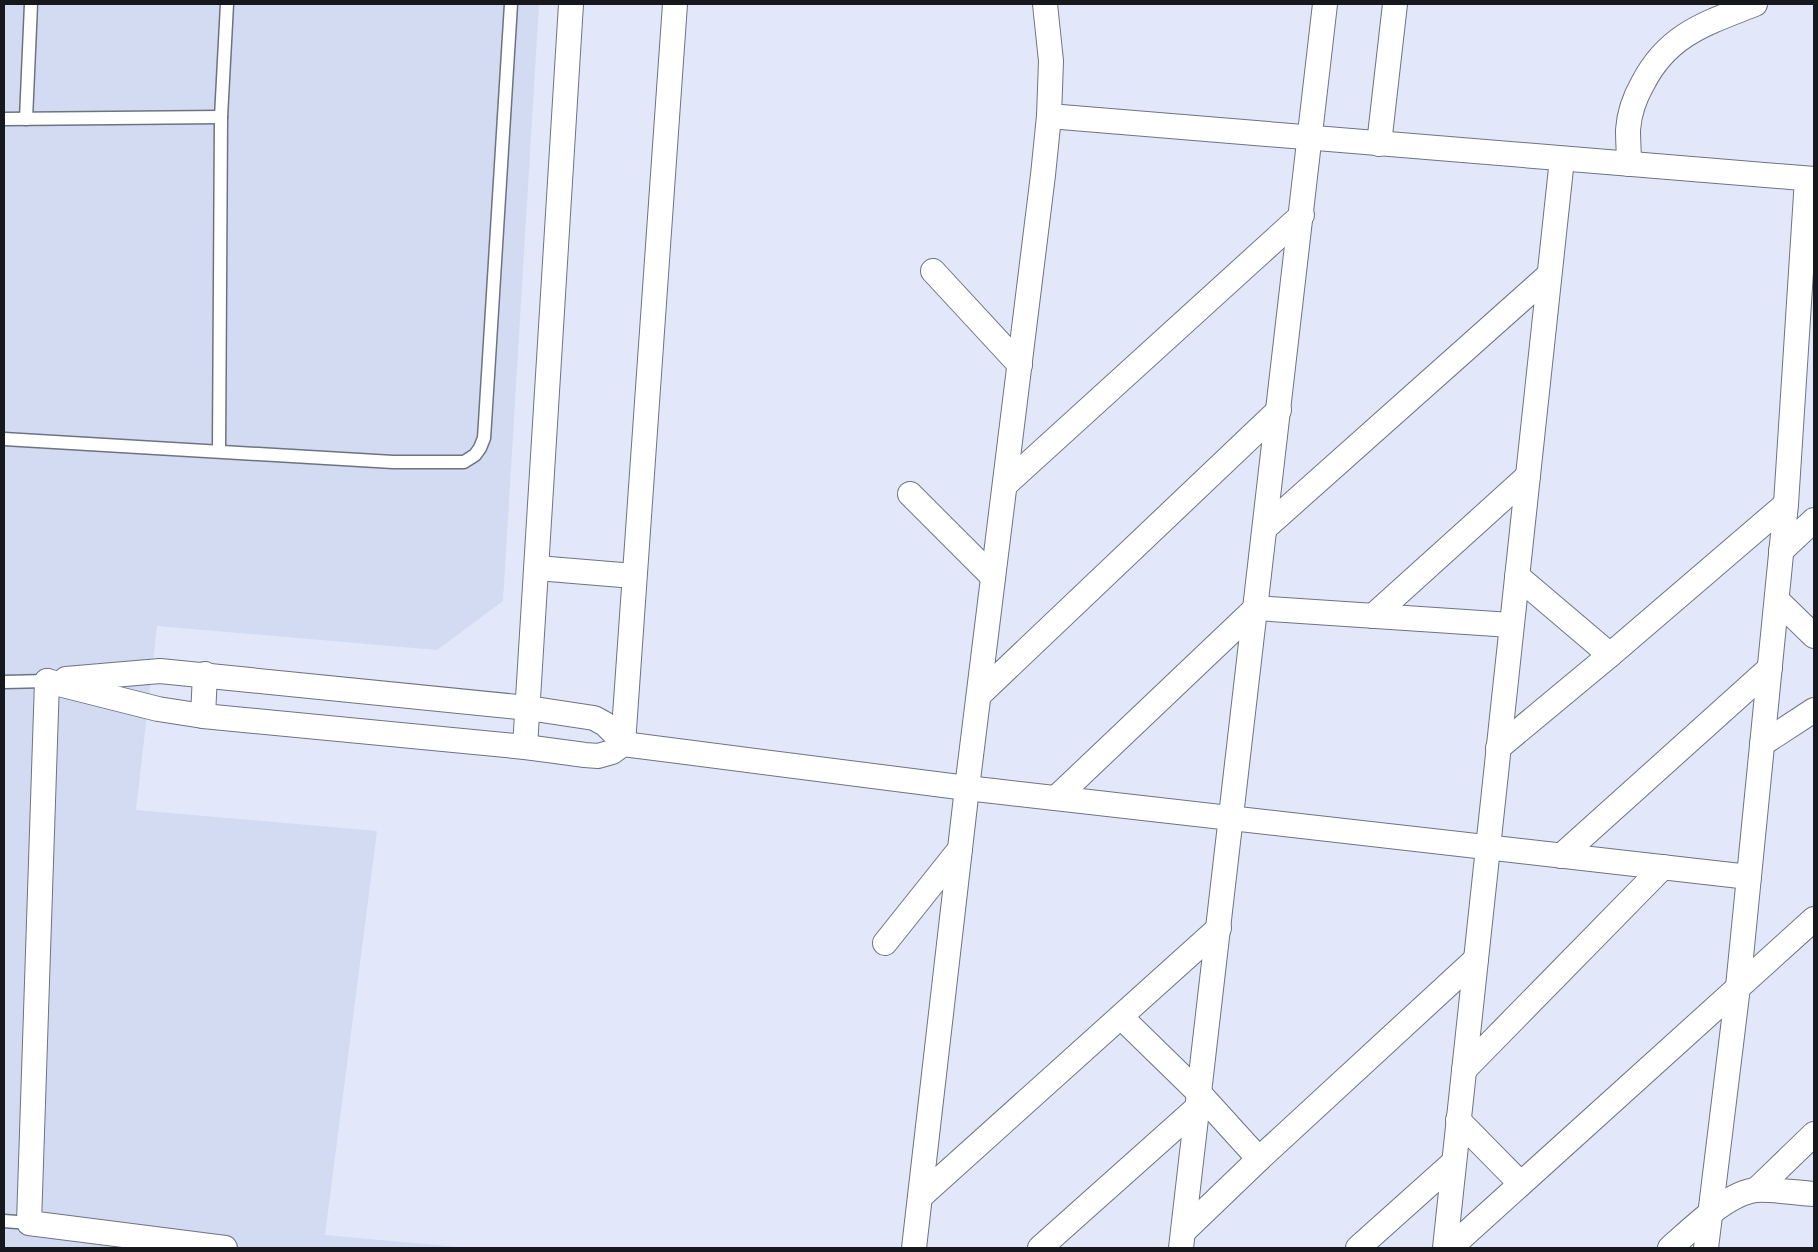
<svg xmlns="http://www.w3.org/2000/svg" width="1818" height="1252" font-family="'PT Sans',sans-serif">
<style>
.built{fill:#d2dbf2}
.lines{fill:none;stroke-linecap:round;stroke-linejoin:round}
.service-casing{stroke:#6d7381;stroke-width:15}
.minor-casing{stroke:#6d7381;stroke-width:26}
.service{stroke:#fff;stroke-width:12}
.minor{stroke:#fff;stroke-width:24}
</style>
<rect width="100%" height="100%" fill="#e2e8f9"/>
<polygon class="built" points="4,4 539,4 503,601 437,650 157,626 136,810 377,831 325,1235 469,1248 4,1248"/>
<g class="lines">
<defs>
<g id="service">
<polyline points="4,119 221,117"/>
<polyline points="26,119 31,4"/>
<polyline points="4,439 393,462 464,462 475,455 480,448 484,438 485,423 511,4"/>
<polyline points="219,451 221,117 227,4"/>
<polyline points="4,682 47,681"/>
<polyline points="4,1221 29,1223"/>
</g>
<g id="minor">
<polyline points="1049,116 1814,179"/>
<polyline points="1379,144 1395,4"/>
<path d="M 1629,164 C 1629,153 1628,141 1628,130 C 1629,114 1635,97 1643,83 C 1668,34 1707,23 1755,4"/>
<polyline points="933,271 1020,365"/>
<polyline points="1005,485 1302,215"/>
<polyline points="910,494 993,577"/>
<polyline points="1265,528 1549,275"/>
<polyline points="1781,551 1814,520"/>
<polyline points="537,568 634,576"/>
<polyline points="1517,576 1610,655"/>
<polyline points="1777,600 1814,636"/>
<polyline points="1373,616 1528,476"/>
<polyline points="66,679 160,671 528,708 594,718 605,724 615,734 623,744"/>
<polyline points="47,681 158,709 203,716 525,747 585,755 598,756 612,752 623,744 967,788 1749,877"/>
<polyline points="47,681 29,1223 225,1248"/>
<polyline points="979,695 1279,410"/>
<polyline points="203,716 205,674"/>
<polyline points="623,744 675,4"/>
<polyline points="1762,744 1814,710"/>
<polyline points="525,747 571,4"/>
<polyline points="1498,748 1610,655 1786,504"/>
<polyline points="1056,798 1256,608 1511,625"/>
<polyline points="1561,856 1770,668"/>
<polyline points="885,943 960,849"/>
<polyline points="1121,1017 1200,1094 1259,1159"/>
<polyline points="1464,1070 1663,867"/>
<polyline points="1458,1120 1520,1183"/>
<polyline points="1756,1190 1814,1134"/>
<polyline points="920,1197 1219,928"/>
<polyline points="1184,1231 1259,1159 1476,959"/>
<polyline points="914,1248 967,788 1043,175 1049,116 1051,61 1045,4"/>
<polyline points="1040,1248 1198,1107"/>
<polyline points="1181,1248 1325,4"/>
<polyline points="1358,1248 1454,1162"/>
<polyline points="1445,1248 1562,159"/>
<polyline points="1450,1248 1814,919"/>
<path d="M 1670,1248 C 1691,1230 1727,1193 1756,1190 C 1771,1189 1798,1193 1814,1194"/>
<polyline points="1706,1248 1738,987 1786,504 1807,179"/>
</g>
</defs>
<use href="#service" class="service-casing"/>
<use href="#minor" class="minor-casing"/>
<use href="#service" class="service"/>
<use href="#minor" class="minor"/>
</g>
<rect width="1818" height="1252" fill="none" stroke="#16181e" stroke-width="10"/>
</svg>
